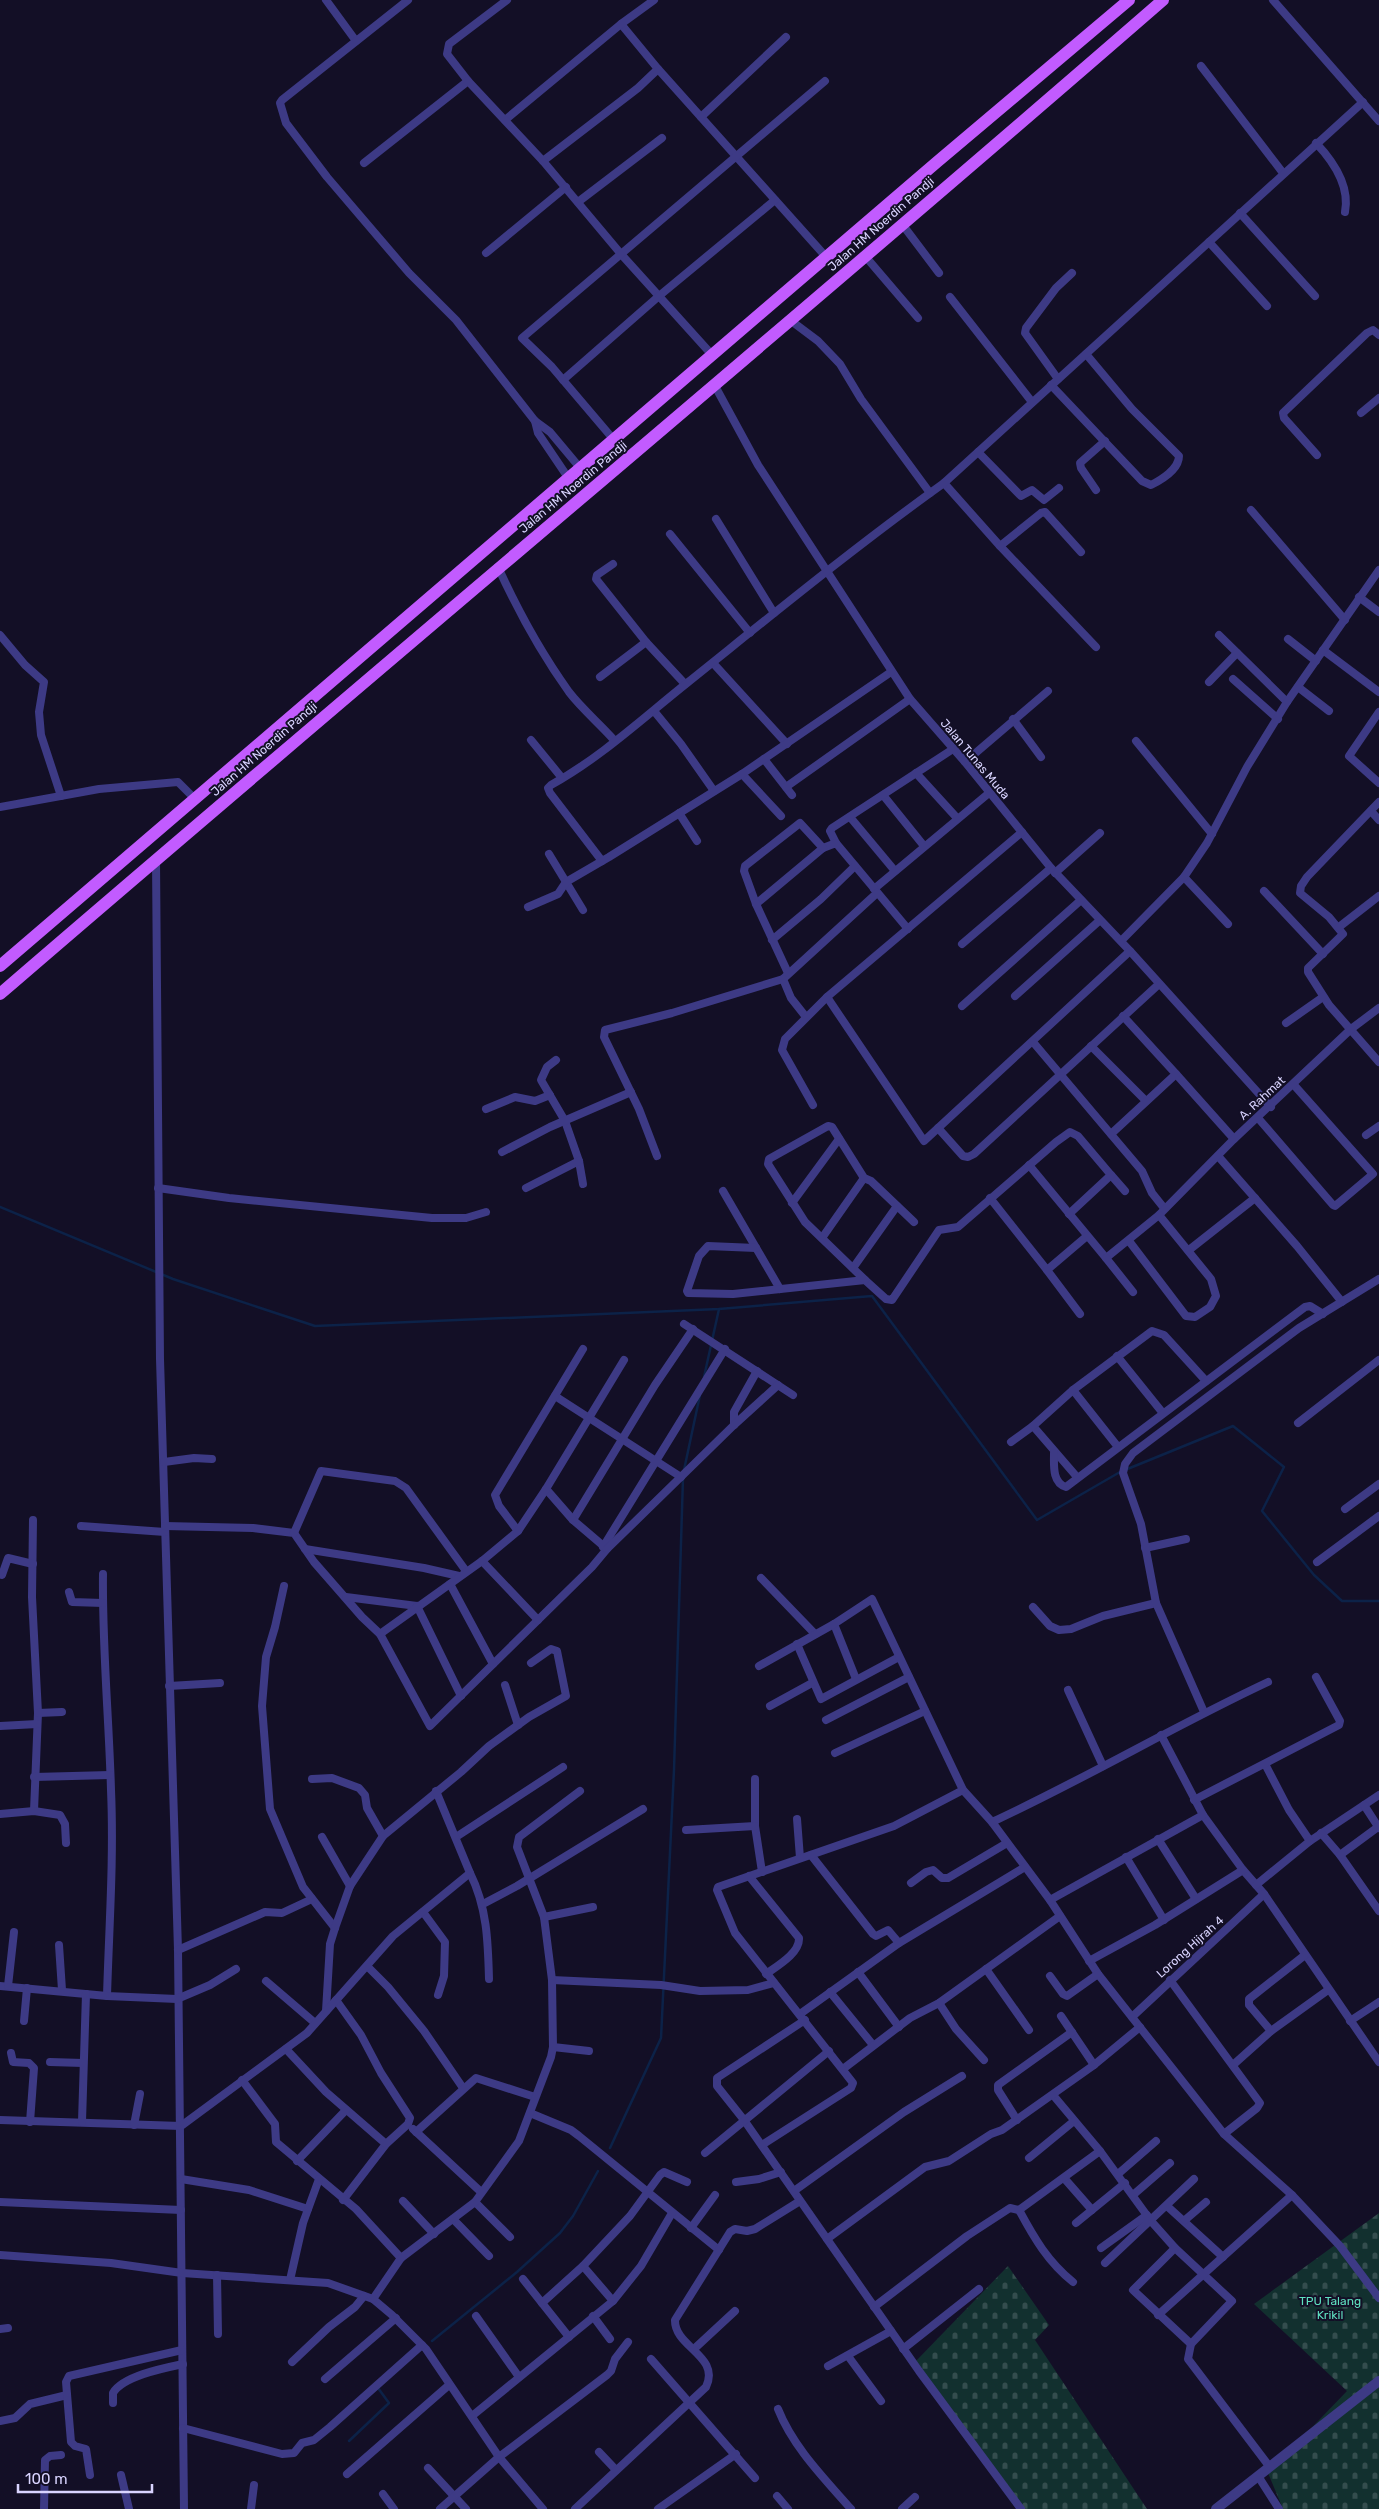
<svg xmlns="http://www.w3.org/2000/svg" width="1379" height="2509" font-family="Rubik,sans-serif">
<style>
.cemetery{fill:url(#cemetery-stones)}
.lines{fill:none;stroke-linecap:round;stroke-linejoin:round}
.stream{stroke:#0c2248;stroke-width:2.5}
.minor{stroke:#3d3a85;stroke-width:8}
.tertiary{stroke:#3d3a85;stroke-width:10}
.primary{stroke:#c25bff;stroke-width:12}
.labels{text-anchor:middle;stroke-width:4;stroke-linejoin:round;paint-order:stroke}
.street-label{font-size:12px;fill:#d9d4ff;stroke:#130f26}
.park-label{font-size:12px;fill:#5fe0c0;stroke:#130f26}
</style>
<defs>
<pattern id="cemetery-stones" width="16" height="16" patternUnits="userSpaceOnUse" patternTransform="scale(1.25)"><rect width="16" height="16" fill="#12302f"/><path d="M2 7V4a2 2 0 0 1 4 0v3zM10 15v-3a2 2 0 0 1 4 0v3z" fill="#344d4e"/></pattern>
</defs>
<rect width="100%" height="100%" fill="#130f26"/>
<g class="cemetery">
<polygon points="1379,2213 1379,2509 1283,2509 1268,2473 1347,2391 1254,2304"/>
<polygon points="1008,2266 1049,2325 1035,2340 1147,2509 1020,2509 915,2362"/>
</g>
<g class="lines">
<g class="stream">
<polyline points="0,1207 173,1279 315,1326 719,1309 872,1296 1037,1520 1120,1472"/>
<polyline points="704,1377 719,1309"/>
<polyline points="684,1470 700,1395"/>
<polyline points="1125,1470 1233,1426 1284,1467 1262,1511 1314,1575 1342,1601 1379,1601"/>
<polyline points="610,2148 661,2038 674,1770 683,1478"/>
<polyline points="432,2341 517,2272 560,2233 573,2216 598,2171"/>
<polyline points="349,2441 389,2403 378,2388"/>
</g>
<g class="minor">
<polyline points="326,0 356,41"/>
<polyline points="408,0 282,100 280,103 286,123 327,177 409,273 456,320 535,421 550,432 581,469"/>
<polyline points="1273,0 1379,121"/>
<polyline points="621,24 658,69 827,258"/>
<polyline points="1201,66 1283,173"/>
<polyline points="468,81 447,54 449,44 507,0"/>
<polyline points="701,117 786,37"/>
<polyline points="505,120 621,24 654,0"/>
<path d="M 1316,143 C 1333,161 1350,186 1345,212"/>
<polyline points="543,161 638,88 658,69"/>
<polyline points="364,163 468,81 543,161 621,254 713,356"/>
<polyline points="578,202 662,138"/>
<polyline points="1240,213 1315,296"/>
<polyline points="902,224 939,273"/>
<polyline points="1209,242 1267,306"/>
<polyline points="486,253 566,187"/>
<polyline points="865,256 918,318"/>
<polyline points="950,297 1032,402"/>
<polyline points="790,320 818,341 840,364 861,399 930,493"/>
<polyline points="1058,379 1025,333 1026,328 1056,288 1072,273"/>
<polyline points="563,380 659,296 775,200"/>
<path d="M 1051,385 L 1142,481 L 1151,485 C 1161,480 1179,469 1179,456 L 1132,409 L 1086,354"/>
<polyline points="715,386 758,465 910,699 965,762 1051,868 1130,951 1271,1107"/>
<polyline points="1361,413 1379,398"/>
<polyline points="535,421 538,433 569,479"/>
<polyline points="614,440 552,367 522,338 825,81"/>
<polyline points="978,452 1021,496 1032,490 1044,500 1059,488"/>
<polyline points="1317,455 1284,418 1283,413 1367,333 1373,330 1379,335"/>
<polyline points="944,483 1000,546 1096,647"/>
<polyline points="1096,490 1081,468 1080,463 1105,441"/>
<polyline points="1251,510 1345,620"/>
<polyline points="716,519 774,613"/>
<polyline points="670,534 750,633"/>
<polyline points="1000,546 1041,513 1045,512 1081,552"/>
<polyline points="613,564 597,575 596,579 646,642 685,684"/>
<path d="M 498,567 C 518,611 541,653 569,692 C 582,709 600,724 614,740"/>
<polyline points="1359,597 1379,612"/>
<polyline points="0,635 25,665 44,682 39,712 41,735 61,796"/>
<polyline points="1219,635 1287,702"/>
<polyline points="1288,639 1316,661"/>
<polyline points="1323,650 1379,692"/>
<polyline points="713,663 787,744"/>
<polyline points="600,677 646,642"/>
<polyline points="1233,679 1278,719"/>
<polyline points="1209,682 1237,653"/>
<polyline points="1298,687 1329,711"/>
<polyline points="654,711 681,744 714,791"/>
<polyline points="1379,712 1349,756 1379,783"/>
<polyline points="1013,719 1041,757"/>
<polyline points="531,740 562,778"/>
<polyline points="1136,741 1212,834"/>
<polyline points="764,759 792,795"/>
<polyline points="965,762 1048,691"/>
<polyline points="916,773 957,818"/>
<polyline points="742,774 781,816"/>
<polyline points="786,787 910,699"/>
<polyline points="883,795 924,846"/>
<polyline points="1379,802 1307,877 1301,886 1300,893 1329,917 1343,934 1308,968 1308,972 1329,1005 1379,1062"/>
<polyline points="0,807 99,789 178,782 194,798"/>
<polyline points="1371,811 1379,820"/>
<polyline points="679,813 697,841"/>
<polyline points="850,817 895,871"/>
<polyline points="836,843 830,831 832,828 953,749"/>
<polyline points="549,854 583,910"/>
<polyline points="156,860 160,1359 178,1950 184,2509"/>
<path d="M 602,861 L 550,793 L 548,788 L 551,785 C 600,758 643,718 687,683 C 772,615 856,546 944,483 L 1363,102"/>
<polyline points="1055,873 1100,833"/>
<polyline points="1184,877 1228,924"/>
<polyline points="874,889 989,793"/>
<polyline points="1264,891 1323,954"/>
<polyline points="756,904 823,848 836,843 908,929"/>
<polyline points="528,907 558,894 566,882 609,857 742,774 891,672"/>
<polyline points="1339,927 1379,896"/>
<polyline points="772,940 821,899 855,866"/>
<polyline points="1121,941 1184,877 1207,843 1247,767 1287,702 1379,570"/>
<polyline points="962,944 1051,868"/>
<polyline points="788,973 756,904 744,871 745,866 800,823 823,848"/>
<polyline points="1015,996 1099,921"/>
<polyline points="827,997 924,1141 1130,951"/>
<polyline points="962,1006 1081,900"/>
<polyline points="806,1017 791,998 783,979 877,893"/>
<polyline points="1286,1023 1323,997"/>
<polyline points="1033,1042 1142,1171 1152,1193 1164,1208"/>
<polyline points="1091,1046 1146,1101"/>
<polyline points="556,1060 547,1067 541,1080 565,1121 579,1161 583,1184"/>
<polyline points="1176,1074 1234,1139"/>
<polyline points="813,1105 782,1050 785,1039 827,997 1022,832"/>
<polyline points="486,1109 515,1097 535,1101 550,1095"/>
<polyline points="1258,1118 1333,1205 1335,1206 1373,1174 1294,1085"/>
<polyline points="938,1128 963,1156 968,1157 974,1154 1159,984"/>
<polyline points="1111,1134 1176,1074 1123,1016"/>
<polyline points="1366,1135 1379,1126"/>
<polyline points="502,1152 550,1127 631,1092"/>
<polyline points="657,1156 639,1109 604,1037 605,1030 672,1013 783,979"/>
<polyline points="1218,1156 1297,1246 1342,1302"/>
<polyline points="1029,1165 1106,1258 1159,1215 1234,1139 1351,1029 1379,1008"/>
<polyline points="1111,1175 1125,1191"/>
<polyline points="158,1188 229,1198 432,1218 466,1218 486,1212"/>
<polyline points="526,1188 579,1161"/>
<polyline points="723,1191 780,1289"/>
<polyline points="990,1198 1047,1270"/>
<polyline points="792,1203 839,1139"/>
<polyline points="822,1238 864,1178"/>
<polyline points="1129,1241 1186,1316 1195,1317 1210,1307 1216,1296 1211,1279 1159,1215"/>
<polyline points="756,1248 708,1246 699,1256 687,1291 688,1293 733,1294 865,1280 886,1299 892,1300 939,1230 958,1227 1056,1142 1070,1132 1078,1136 1111,1175 1069,1214"/>
<polyline points="1189,1250 1255,1198"/>
<polyline points="1106,1258 1133,1292"/>
<polyline points="853,1268 897,1206"/>
<polyline points="865,1280 805,1222 768,1164 769,1159 828,1126 832,1127 864,1178 871,1181 914,1222"/>
<polyline points="1080,1314 1047,1270 1087,1236"/>
<polyline points="684,1324 793,1395"/>
<polyline points="1117,1356 1162,1412"/>
<polyline points="1073,1390 1118,1447"/>
<polyline points="555,1396 681,1477"/>
<polyline points="1298,1423 1379,1360"/>
<polyline points="734,1425 734,1412 757,1371"/>
<polyline points="1033,1426 1077,1477"/>
<polyline points="1011,1442 1033,1426 1073,1390 1152,1331 1164,1335 1206,1381"/>
<path d="M 1054,1453 C 1054,1465 1052,1483 1066,1487 L 1305,1307 L 1310,1306 L 1323,1314"/>
<polyline points="164,1462 194,1458 212,1459"/>
<polyline points="1345,1509 1379,1484"/>
<polyline points="33,1520 32,1597 38,1713 34,1811"/>
<polyline points="573,1520 655,1385 693,1329"/>
<polyline points="81,1526 165,1532"/>
<polyline points="165,1526 253,1528 294,1533 314,1562 362,1617 380,1634 430,1726 592,1567 607,1549 573,1520 546,1489"/>
<polyline points="518,1531 499,1506 495,1495 583,1349"/>
<polyline points="294,1533 321,1471 395,1481 406,1488 466,1571"/>
<polyline points="603,1547 725,1349"/>
<polyline points="1145,1548 1186,1539"/>
<polyline points="305,1549 424,1568 459,1576"/>
<polyline points="607,1549 734,1425 778,1385"/>
<polyline points="482,1561 538,1620"/>
<polyline points="1317,1562 1379,1516"/>
<path d="M 103,1574 C 102,1646 109,1718 111,1790 C 114,1859 109,1928 107,1996"/>
<polyline points="2,1575 8,1558 33,1564"/>
<polyline points="761,1578 815,1634"/>
<polyline points="450,1584 493,1664"/>
<polyline points="284,1586 275,1627 266,1657 262,1706 270,1809 303,1887 335,1928"/>
<polyline points="69,1592 72,1602 103,1603"/>
<polyline points="346,1597 417,1606"/>
<polyline points="417,1606 461,1696"/>
<polyline points="1033,1607 1050,1626 1059,1630 1071,1629 1103,1616 1156,1603"/>
<polyline points="834,1624 856,1679"/>
<polyline points="380,1634 482,1561 518,1531 546,1489 624,1360"/>
<polyline points="797,1644 821,1699 899,1657"/>
<polyline points="759,1666 834,1624 872,1599 963,1790 992,1822 1050,1900 1098,1974 1224,2134 1292,2195 1340,2246 1379,2298"/>
<polyline points="505,1685 518,1725"/>
<polyline points="169,1686 220,1683"/>
<polyline points="1068,1690 1103,1766"/>
<polyline points="770,1706 812,1683"/>
<polyline points="1204,1712 1156,1603 1141,1524 1123,1473 1125,1464 1133,1453 1299,1328 1379,1279"/>
<polyline points="38,1713 62,1712"/>
<polyline points="826,1720 909,1677"/>
<polyline points="0,1726 37,1724"/>
<polyline points="1161,1735 1203,1815 1243,1870 1264,1894 1379,2062"/>
<polyline points="835,1753 925,1711"/>
<polyline points="1265,1764 1289,1810 1310,1841 1379,1795"/>
<polyline points="34,1777 110,1775"/>
<polyline points="312,1779 332,1778 359,1788 365,1795 367,1808 383,1836"/>
<polyline points="755,1779 755,1826 762,1872"/>
<polyline points="1194,1800 1339,1725 1340,1721 1316,1677"/>
<polyline points="1364,1805 1379,1828"/>
<polyline points="0,1814 34,1811 60,1815 65,1824 66,1843"/>
<polyline points="797,1819 800,1858"/>
<path d="M 992,1822 C 1085,1779 1174,1726 1268,1682"/>
<polyline points="686,1830 755,1826"/>
<polyline points="1321,1833 1340,1855 1379,1911"/>
<polyline points="322,1837 350,1886"/>
<polyline points="456,1837 563,1767"/>
<polyline points="1158,1839 1196,1899"/>
<polyline points="811,1855 873,1934 876,1936 888,1930 899,1943"/>
<polyline points="1340,1855 1378,1827"/>
<polyline points="1126,1857 1164,1920"/>
<path d="M 470,1873 C 487,1907 488,1941 489,1979"/>
<path d="M 749,1876 L 799,1938 C 800,1953 777,1966 766,1974"/>
<polyline points="911,1883 926,1872 933,1870 942,1878 948,1878 1007,1843"/>
<polyline points="1256,1885 1310,1841"/>
<polyline points="1050,1900 1203,1815"/>
<polyline points="483,1904 517,1886 643,1809"/>
<polyline points="423,1912 445,1942 444,1976 438,1995"/>
<polyline points="544,1917 593,1907"/>
<polyline points="59,1945 62,1990"/>
<polyline points="178,1950 265,1912 282,1913 312,1899"/>
<polyline points="1089,1961 1155,1925 1243,1870"/>
<polyline points="367,1966 388,1987 424,2031 463,2088"/>
<polyline points="986,1969 1029,2030"/>
<polyline points="858,1972 899,2027"/>
<polyline points="1050,1976 1063,1994 1067,1996 1098,1974"/>
<polyline points="552,1980 661,1985 700,1991 748,1990 774,1983"/>
<polyline points="1170,1980 1260,2103 1257,2108 1224,2134"/>
<polyline points="266,1981 315,2023"/>
<polyline points="0,1986 107,1996 177,1999 210,1985 236,1969"/>
<polyline points="8,1986 14,1932"/>
<polyline points="830,1992 873,2045"/>
<polyline points="336,2000 361,2035 381,2073 410,2118 408,2124 386,2144 343,2200"/>
<polyline points="939,2003 956,2029 984,2060"/>
<polyline points="326,2011 330,1944 335,1928 350,1886 383,1836 461,1772 489,1746 529,1717 566,1696 557,1651 551,1649 531,1663"/>
<polyline points="800,2014 899,1943 1025,1867"/>
<polyline points="1061,2016 1094,2065"/>
<polyline points="1132,2017 1264,1894"/>
<polyline points="805,2020 717,2078 717,2086 744,2120 919,2371 1021,2509"/>
<polyline points="24,2021 27,1988"/>
<polyline points="1350,2021 1379,2002"/>
<polyline points="1271,2031 1249,2005 1249,1999 1305,1955"/>
<polyline points="553,2047 589,2051"/>
<polyline points="286,2049 326,2092 386,2144"/>
<polyline points="11,2053 13,2062 29,2063 34,2068 30,2122"/>
<polyline points="50,2062 83,2063"/>
<polyline points="1233,2065 1271,2031 1328,1990"/>
<polyline points="843,2069 910,2018 939,2003 1060,1916"/>
<polyline points="242,2080 275,2124 276,2142 356,2209 401,2258"/>
<polyline points="1053,2095 1100,2151 1151,2221 1175,2248 1232,2301 1191,2344 1188,2359 1269,2466"/>
<polyline points="530,2113 571,2130 579,2136 719,2250"/>
<polyline points="0,2120 181,2126 307,2033 393,1936 470,1873 436,1791"/>
<polyline points="1017,2120 998,2090 998,2085 1072,2032"/>
<polyline points="82,2122 86,1994"/>
<polyline points="134,2125 140,2094"/>
<polyline points="413,2129 481,2192"/>
<polyline points="416,2132 476,2078 535,2097"/>
<polyline points="762,2145 851,2088 853,2083 735,1933 717,1890 718,1887 894,1826 963,1790"/>
<polyline points="705,2153 829,2051"/>
<polyline points="1029,2158 1074,2121"/>
<polyline points="297,2161 346,2110"/>
<polyline points="1118,2174 1156,2141"/>
<polyline points="1064,2178 1092,2210"/>
<polyline points="181,2179 249,2190 308,2209"/>
<polyline points="736,2182 759,2179 781,2172"/>
<polyline points="794,2191 904,2112 962,2076"/>
<polyline points="1133,2195 1170,2163"/>
<polyline points="403,2201 434,2234"/>
<polyline points="0,2202 181,2210"/>
<polyline points="475,2202 510,2237"/>
<polyline points="1167,2206 1223,2257"/>
<polyline points="1019,2210 1100,2151"/>
<polyline points="453,2219 489,2256"/>
<polyline points="1185,2220 1206,2202"/>
<polyline points="1076,2223 1125,2183"/>
<polyline points="691,2228 715,2195"/>
<polyline points="827,2239 925,2167 949,2161 991,2134 1002,2130 1094,2065 1140,2027"/>
<polyline points="1101,2248 1147,2215"/>
<polyline points="1175,2248 1133,2290 1191,2344"/>
<polyline points="0,2255 111,2263 182,2273 328,2283 373,2299 392,2315 426,2349 499,2457 543,2509"/>
<polyline points="1105,2263 1194,2179"/>
<polyline points="583,2266 613,2301"/>
<polyline points="217,2275 218,2334"/>
<polyline points="523,2279 569,2337"/>
<polyline points="290,2280 303,2223 319,2179"/>
<polyline points="373,2299 401,2258 475,2202 519,2141 551,2057 553,2047 552,1980 544,1917 517,1847 519,1837 580,1791"/>
<polyline points="542,2303 583,2266 630,2216 660,2175 664,2172 687,2182"/>
<path d="M 874,2307 L 967,2236 L 1010,2208 L 1019,2210 C 1034,2238 1048,2262 1073,2282"/>
<polyline points="1158,2315 1292,2195"/>
<polyline points="476,2316 519,2377"/>
<polyline points="593,2316 610,2339"/>
<polyline points="0,2329 8,2328"/>
<polyline points="694,2349 735,2311"/>
<polyline points="903,2349 979,2289"/>
<polyline points="848,2356 881,2401"/>
<polyline points="651,2359 755,2478"/>
<polyline points="292,2362 329,2327 355,2307 364,2296"/>
<polyline points="828,2366 891,2331"/>
<polyline points="325,2379 396,2318"/>
<path d="M 113,2403 L 113,2393 C 123,2376 164,2368 183,2364"/>
<path d="M 778,2409 C 793,2447 824,2478 851,2509"/>
<polyline points="472,2416 613,2301 641,2266 672,2213"/>
<polyline points="0,2421 15,2418 30,2404 67,2395"/>
<polyline points="183,2428 282,2454 294,2453 302,2443 314,2440 330,2427 422,2345"/>
<polyline points="599,2452 616,2470"/>
<polyline points="428,2468 466,2509"/>
<polyline points="347,2474 449,2385"/>
<polyline points="90,2475 86,2449 75,2446 71,2442 66,2382 69,2376 182,2350"/>
<polyline points="121,2475 129,2509"/>
<polyline points="1258,2476 1279,2509"/>
<polyline points="383,2494 394,2509"/>
<polyline points="777,2496 788,2509"/>
<polyline points="44,2509 45,2460 50,2456 61,2455"/>
<polyline points="251,2509 254,2485"/>
<polyline points="440,2509 499,2457 607,2375 611,2371 615,2359 628,2342"/>
<path d="M 575,2509 L 706,2387 C 721,2356 674,2347 675,2320 L 730,2232 L 735,2229 L 747,2231 L 755,2229 L 800,2201"/>
<polyline points="658,2509 736,2454"/>
<polyline points="902,2509 915,2497"/>
</g>
<polyline class="tertiary" points="1216,2509 1379,2381"/>
<g class="primary">
<polyline points="0,966 937,162 1129,0"/>
<path d="M 0,994 C 386,661 778,335 1163,0"/>
</g>
</g>
<g class="labels">
<g class="street-label">
<text transform="translate(881 224) rotate(-41)" y="4">Jalan HM Noerdin Pandji</text>
<text transform="translate(573 487) rotate(-40)" y="4">Jalan HM Noerdin Pandji</text>
<text transform="translate(264 749) rotate(-41)" y="4">Jalan HM Noerdin Pandji</text>
<text transform="translate(975 759) rotate(50)" y="4">Jalan Tunas Muda</text>
<text transform="translate(1262 1098) rotate(-43)" y="4">A. Rahmat</text>
<text transform="translate(1190 1947) rotate(-42)" y="4">Lorong Hijrah 4</text>
</g>
<g class="park-label">
<text x="1330" y="2305">TPU Talang<tspan x="1330" dy="14">Krikil</tspan></text>
</g>
</g>
<path d="M18 2484v8h134v-8" fill="none" stroke="#d9d4ff" stroke-width="2.5"/>
<text x="25" y="2484" font-size="15" fill="#d9d4ff" stroke="#130f26" stroke-width="4" paint-order="stroke">100 m</text>
</svg>
